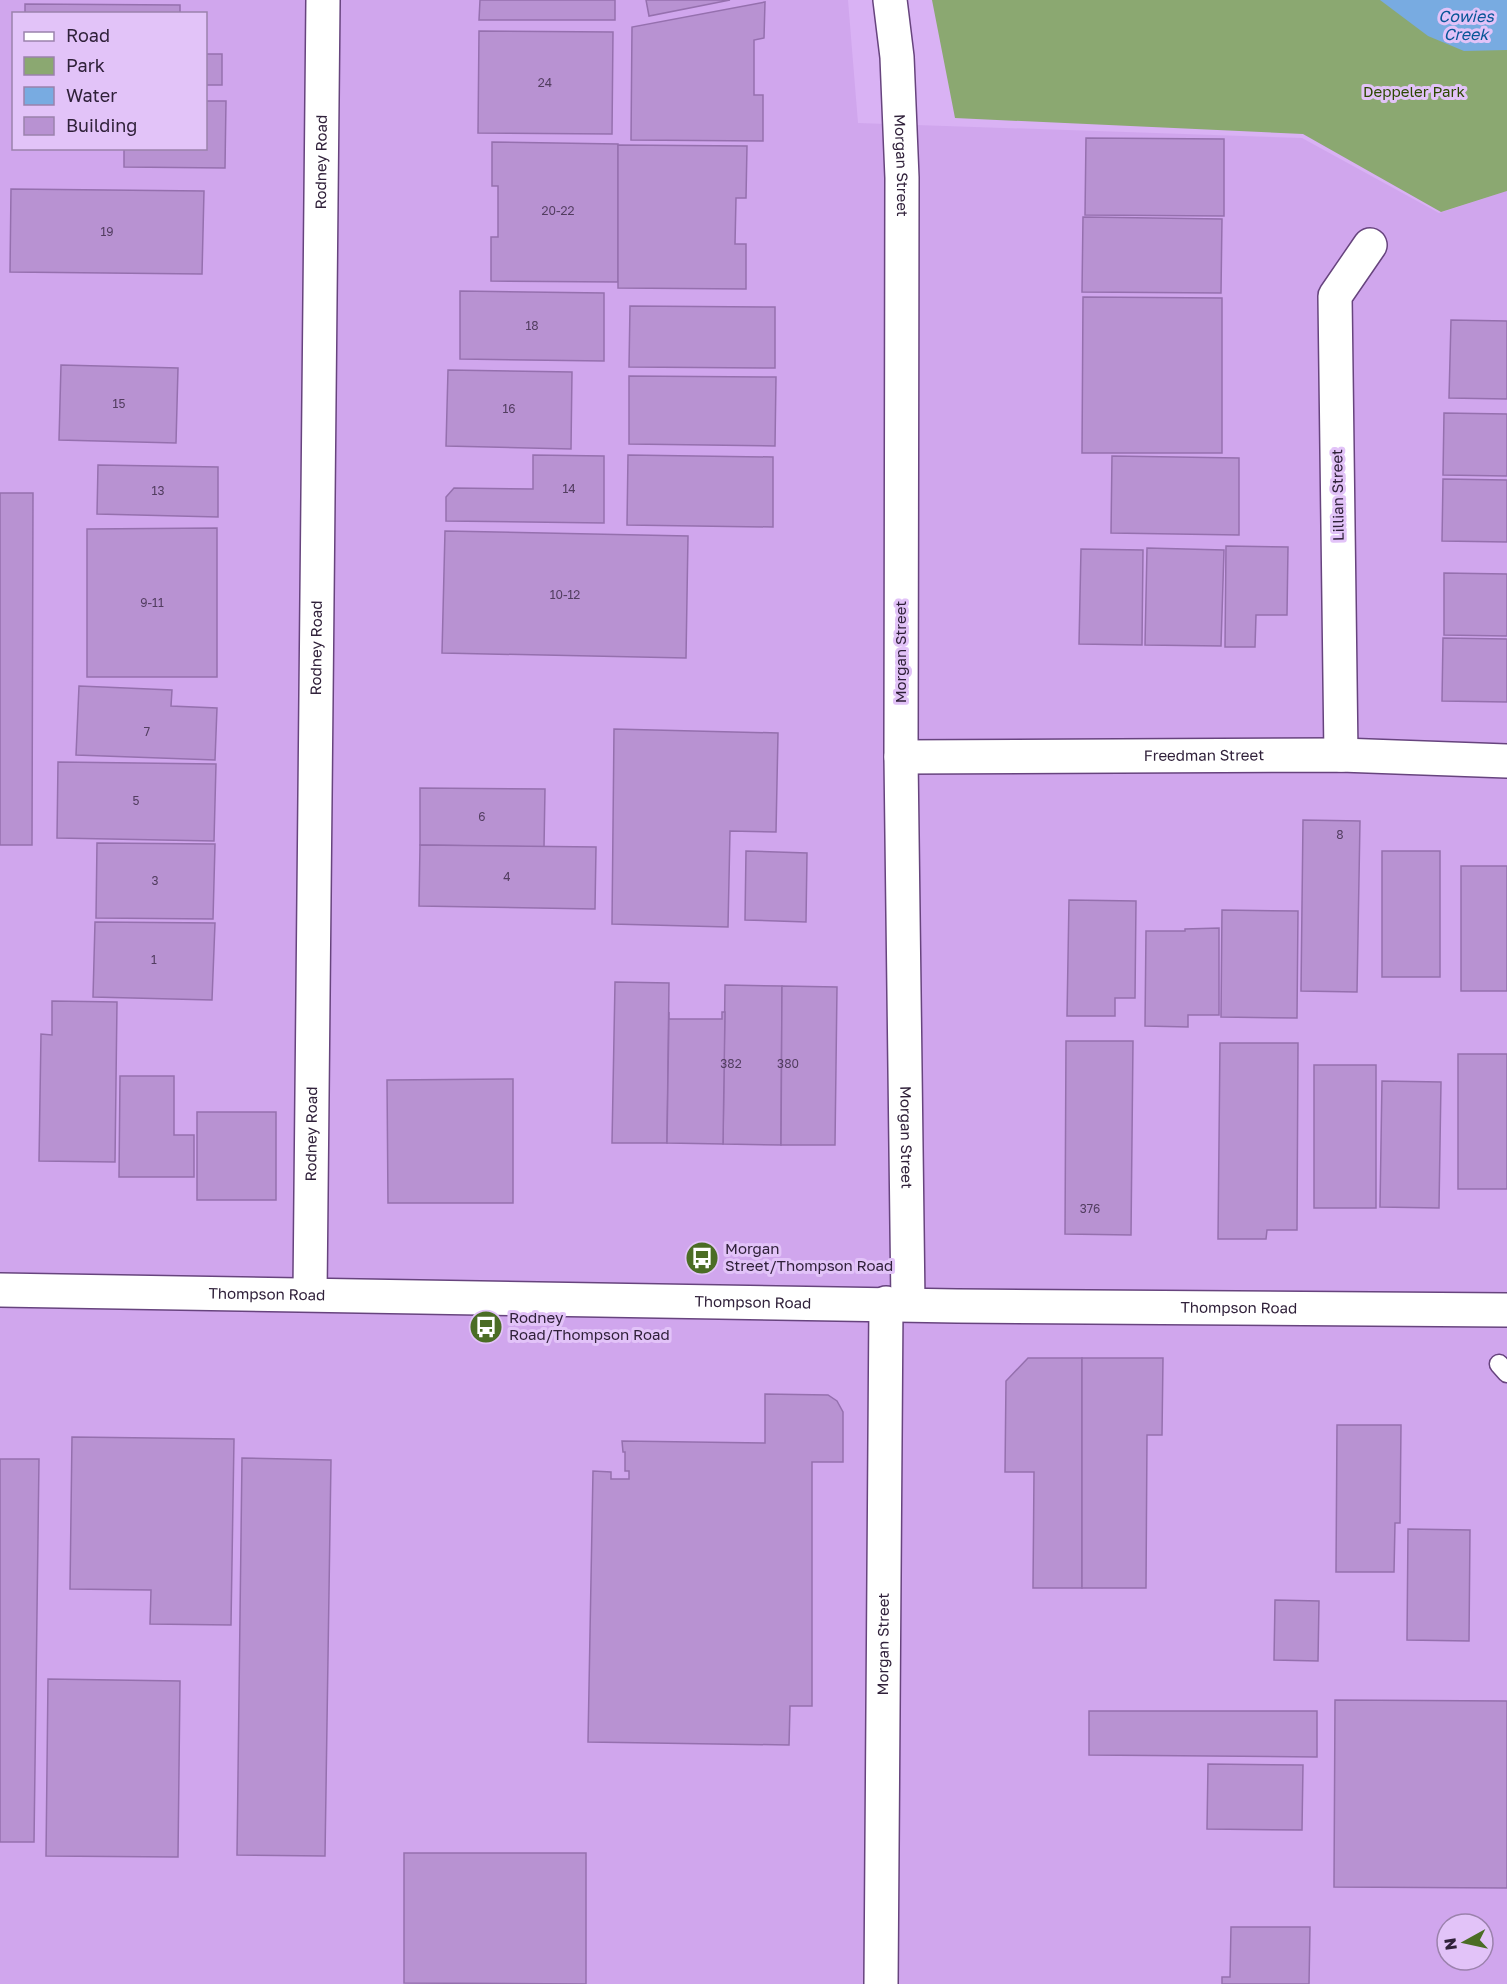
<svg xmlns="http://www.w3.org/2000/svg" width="1507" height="1984" font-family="'Golos Text',sans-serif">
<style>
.built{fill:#d0a6ed;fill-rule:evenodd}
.green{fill:#8ba871}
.water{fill:#78abe1}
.building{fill:#b892d2;stroke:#9570ae;stroke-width:1.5}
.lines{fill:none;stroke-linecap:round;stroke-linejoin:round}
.service-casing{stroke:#67447e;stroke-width:21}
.minor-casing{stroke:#67447e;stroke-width:36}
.secondary-casing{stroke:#67447e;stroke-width:36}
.service{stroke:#fff;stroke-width:18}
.minor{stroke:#fff;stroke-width:33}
.secondary{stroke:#fff;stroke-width:33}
.labels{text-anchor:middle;stroke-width:6;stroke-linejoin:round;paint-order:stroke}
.number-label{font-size:12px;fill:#523d60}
.park-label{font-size:15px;fill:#2b4800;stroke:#e2c3f8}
.street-label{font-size:15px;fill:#30213a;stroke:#e2c3f8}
.poi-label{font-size:15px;fill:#30213a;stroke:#e2c3f8;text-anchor:start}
.water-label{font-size:16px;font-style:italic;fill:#075697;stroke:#e2c3f8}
</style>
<rect width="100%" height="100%" fill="#d9b2f4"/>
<path class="built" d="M 0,0 L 848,0 L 858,123 L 1302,138 L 1439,213 L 1507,191 L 1507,1984 L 0,1984 ZM 14,14 L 206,14 L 206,148 L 14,148 ZM 1447,1924 L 1483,1924 L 1483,1960 L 1447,1960 Z"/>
<polygon class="green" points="932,0 1507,0 1507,191 1441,212 1303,134 955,118"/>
<polygon class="water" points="1380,0 1507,0 1507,50 1464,51 1428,36"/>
<g class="building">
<polygon points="480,0 615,0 615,20 479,20"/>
<polygon points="646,0 730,0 649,16"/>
<polygon points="765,2 764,38 754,40 754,95 763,95 763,141 631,140 632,27"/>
<polygon points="25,4 180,5 180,14 25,14"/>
<polygon points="479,31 613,32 612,134 478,133"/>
<rect x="206" y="54" width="16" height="31"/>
<polygon points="206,101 226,101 225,168 124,167 124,148 206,148"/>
<polygon points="1086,138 1224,139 1224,216 1085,215"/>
<polygon points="492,142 618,144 618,282 491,281 491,237 498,237 498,186 492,186"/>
<polygon points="618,145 747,146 746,198 736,198 735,244 746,244 746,289 618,288"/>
<polygon points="11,189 204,191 202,274 10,272"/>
<polygon points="1083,217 1222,219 1221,293 1082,292"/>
<polygon points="460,291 604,293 604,361 460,359"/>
<polygon points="1083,297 1222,298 1222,453 1082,453"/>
<polygon points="630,306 775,307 775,368 629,367"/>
<polygon points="1451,320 1507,321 1507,399 1449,398"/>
<polygon points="61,365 178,368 176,443 59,440"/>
<polygon points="448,370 572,372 571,449 446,446"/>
<polygon points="629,376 776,377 775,446 629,444"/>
<polygon points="1444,413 1507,414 1507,476 1443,475"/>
<polygon points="533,455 604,456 604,523 446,521 446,497 454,488 533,489"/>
<polygon points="628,455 773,457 773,527 627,525"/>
<polygon points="1112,456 1239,458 1239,535 1111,533"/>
<polygon points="98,465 218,467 218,517 97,514"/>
<polygon points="1443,479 1507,480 1507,542 1442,541"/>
<polygon points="0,493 33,493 32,845 0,845"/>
<polygon points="217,528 217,677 87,677 87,529"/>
<polygon points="445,531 688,536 686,658 442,653"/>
<polygon points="1226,546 1288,547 1287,615 1256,615 1255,647 1225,647"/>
<polygon points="1147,548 1224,550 1221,646 1145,645"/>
<polygon points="1081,549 1143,550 1142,645 1079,644"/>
<polygon points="1444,573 1507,574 1507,636 1444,635"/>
<polygon points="1443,638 1507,639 1507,702 1442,701"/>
<polygon points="79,686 172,690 171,706 217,708 215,760 76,755"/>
<polygon points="614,729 778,733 776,832 730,831 728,927 612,924"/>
<polygon points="58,762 216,764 214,841 57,838"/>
<polygon points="420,788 545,789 544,847 420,845"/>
<polygon points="1303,820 1360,821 1357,992 1301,991"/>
<polygon points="97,843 215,844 213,919 96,918"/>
<polygon points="420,845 596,847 595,909 419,906"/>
<polygon points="746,851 807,853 806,922 745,920"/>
<rect x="1382" y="851" width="58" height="126"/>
<rect x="1461" y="866" width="46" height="125"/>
<polygon points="1069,900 1136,901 1135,998 1115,998 1115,1016 1067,1016"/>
<polygon points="1222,910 1298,911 1297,1018 1221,1017"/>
<polygon points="95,922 215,923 212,1000 93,997"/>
<polygon points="1219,928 1219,1015 1188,1015 1188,1027 1145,1026 1146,931 1185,931 1185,929"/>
<polygon points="615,982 669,983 667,1143 612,1143"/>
<polygon points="725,985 782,986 781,1145 723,1144"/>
<polygon points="782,986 837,987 835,1145 781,1145"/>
<polygon points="52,1001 117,1002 115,1162 39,1161 41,1034 52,1035"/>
<polygon points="669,1012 669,1019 722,1019 722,1012 725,1012 723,1144 667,1143"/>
<polygon points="1066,1041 1133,1041 1131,1235 1065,1234"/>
<polygon points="1220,1043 1298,1043 1297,1230 1267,1230 1266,1239 1218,1239"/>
<rect x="1458" y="1054" width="49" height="135"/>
<rect x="1314" y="1065" width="62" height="143"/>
<polygon points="120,1076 174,1076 174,1135 194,1135 194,1177 119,1177"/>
<polygon points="513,1079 513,1203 388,1203 387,1080"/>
<polygon points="1382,1081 1441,1082 1439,1208 1380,1207"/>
<rect x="197" y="1112" width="79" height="88"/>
<polygon points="1028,1358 1082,1358 1082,1588 1033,1588 1034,1472 1005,1472 1006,1381"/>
<polygon points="1082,1358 1163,1358 1162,1435 1147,1435 1146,1588 1082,1588"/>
<polygon points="765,1394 828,1395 837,1401 843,1412 843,1462 812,1462 812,1706 790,1706 789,1745 588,1742 593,1471 611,1472 611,1479 629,1479 629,1471 625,1471 625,1452 623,1452 622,1441 765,1443"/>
<polygon points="1337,1425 1401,1425 1400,1523 1395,1523 1394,1572 1336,1572"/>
<polygon points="72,1437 234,1439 231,1625 150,1624 151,1590 70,1589"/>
<polygon points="242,1458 331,1460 325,1856 237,1855"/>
<polygon points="0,1459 39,1459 34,1842 0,1842"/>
<polygon points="1408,1529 1470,1530 1469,1641 1407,1640"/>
<polygon points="1275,1600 1319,1601 1318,1661 1274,1660"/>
<polygon points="48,1679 180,1681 178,1857 46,1856"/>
<polygon points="1335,1700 1507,1701 1507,1888 1334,1887"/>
<polygon points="1089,1711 1317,1711 1317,1757 1089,1755"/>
<polygon points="1208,1764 1303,1765 1302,1830 1207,1829"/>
<polygon points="404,1853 586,1853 586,1984 404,1983"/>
<polygon points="1231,1927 1310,1927 1309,1984 1222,1984 1222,1977 1230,1977"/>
</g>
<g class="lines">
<defs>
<polyline id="service" points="1499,1364 1507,1373"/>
<g id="minor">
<polyline points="1341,755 1335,296 1370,245"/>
<path id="s1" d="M 901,757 L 1341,755 L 1507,761"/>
<path id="s2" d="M 310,1294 L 323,0"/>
<path id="s3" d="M 881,1984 L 886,1303"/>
</g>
<g id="secondary">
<path id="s4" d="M 890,0 L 897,57 L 902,178 L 901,757 L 908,1304"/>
<path id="s5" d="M 0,1290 L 957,1306 L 1507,1310"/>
</g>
</defs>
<use href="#service" class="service-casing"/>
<use href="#minor" class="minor-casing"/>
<use href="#secondary" class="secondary-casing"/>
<use href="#service" class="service"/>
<use href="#minor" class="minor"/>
<use href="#secondary" class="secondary"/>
</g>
<defs>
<symbol id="bus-disc" viewBox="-11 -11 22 22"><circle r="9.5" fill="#4b6d25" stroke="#e2c3f8"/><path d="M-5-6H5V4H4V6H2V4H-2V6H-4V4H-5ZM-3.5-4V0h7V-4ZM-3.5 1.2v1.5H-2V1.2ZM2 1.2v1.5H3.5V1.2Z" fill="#fff"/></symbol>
</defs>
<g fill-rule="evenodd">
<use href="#bus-disc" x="683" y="1239" width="38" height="38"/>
<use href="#bus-disc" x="467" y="1308" width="38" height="38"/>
</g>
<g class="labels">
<g class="number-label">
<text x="545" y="87">24</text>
<text x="558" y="215">20-22</text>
<text x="107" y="236">19</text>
<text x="532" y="330">18</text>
<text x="119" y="408">15</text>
<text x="509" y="413">16</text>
<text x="569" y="493">14</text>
<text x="158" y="495">13</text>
<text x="565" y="599">10-12</text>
<text x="152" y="607">9-11</text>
<text x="147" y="736">7</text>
<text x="136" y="805">5</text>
<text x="482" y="821">6</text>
<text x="1340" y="839">8</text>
<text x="507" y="881">4</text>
<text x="155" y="885">3</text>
<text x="154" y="964">1</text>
<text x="731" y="1068">382</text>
<text x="788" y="1068">380</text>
<text x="1090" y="1213">376</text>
</g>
<g class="park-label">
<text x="1414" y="97">Deppeler Park</text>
</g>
<g class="street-label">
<text dy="5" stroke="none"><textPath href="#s2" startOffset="1132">Rodney Road</textPath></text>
<text dy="5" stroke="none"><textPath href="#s4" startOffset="166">Morgan Street</textPath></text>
<text transform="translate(1338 495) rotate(-91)" y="5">Lillian Street</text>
<text dy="5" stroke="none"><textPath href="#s2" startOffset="646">Rodney Road</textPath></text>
<text transform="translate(901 652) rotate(-90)" y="5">Morgan Street</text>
<text dy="5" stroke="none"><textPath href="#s1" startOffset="303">Freedman Street</textPath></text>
<text dy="5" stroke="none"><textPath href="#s2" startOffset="160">Rodney Road</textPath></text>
<text dy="5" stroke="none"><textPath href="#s4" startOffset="1138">Morgan Street</textPath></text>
<text dy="5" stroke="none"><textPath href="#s5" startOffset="267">Thompson Road</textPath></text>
<text dy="5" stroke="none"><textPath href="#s5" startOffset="753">Thompson Road</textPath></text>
<text dy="5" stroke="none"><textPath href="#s5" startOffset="1239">Thompson Road</textPath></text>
<text dy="5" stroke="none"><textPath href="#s3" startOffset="340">Morgan Street</textPath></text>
</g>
<g class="poi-label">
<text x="725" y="1254">Morgan<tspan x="725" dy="17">Street/Thompson Road</tspan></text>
<text x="509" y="1323">Rodney<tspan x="509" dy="17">Road/Thompson Road</tspan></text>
</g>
<g class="water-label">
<text x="1466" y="22">Cowies<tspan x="1466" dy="18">Creek</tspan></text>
</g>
</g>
<rect x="12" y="12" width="195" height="138" fill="#e2c3f8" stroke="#9b82ac" stroke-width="1.5"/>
<rect x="24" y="32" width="30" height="9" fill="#ffffff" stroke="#9b82ac" stroke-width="1.5"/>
<text x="66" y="42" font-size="18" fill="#30213a">Road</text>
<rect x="24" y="57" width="30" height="18" fill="#8ba871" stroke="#9b82ac" stroke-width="1.5"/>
<text x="66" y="72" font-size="18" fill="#30213a">Park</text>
<rect x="24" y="87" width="30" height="18" fill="#78abe1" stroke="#9b82ac" stroke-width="1.5"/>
<text x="66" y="102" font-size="18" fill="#30213a">Water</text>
<rect x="24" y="117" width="30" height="18" fill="#b892d2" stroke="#9b82ac" stroke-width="1.5"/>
<text x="66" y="132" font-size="18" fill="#30213a">Building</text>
<g transform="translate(1465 1942) rotate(262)"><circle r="28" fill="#e2c3f8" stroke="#9b82ac" stroke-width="1.5"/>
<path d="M0-4.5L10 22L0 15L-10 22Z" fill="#4b6d25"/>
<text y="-9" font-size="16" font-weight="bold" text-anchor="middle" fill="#30213a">N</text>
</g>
</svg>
